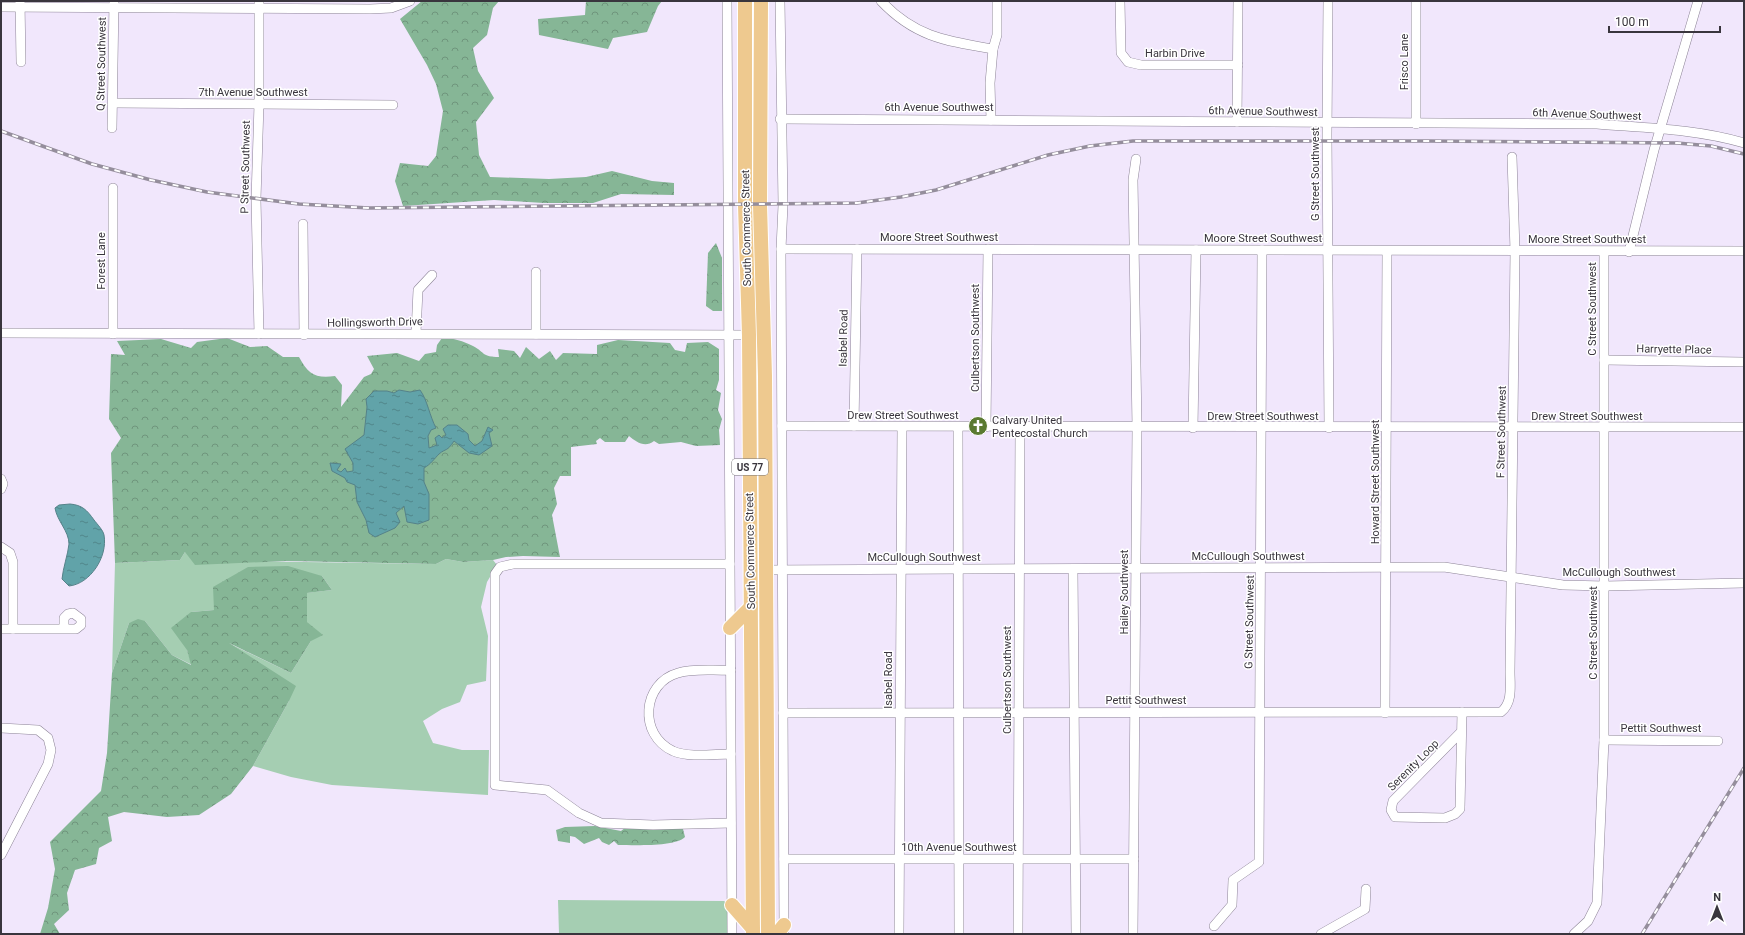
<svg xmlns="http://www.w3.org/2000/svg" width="1745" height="935" font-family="Roboto,sans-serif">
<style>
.green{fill:#a5ceb2}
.forest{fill:url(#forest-crowns)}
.water{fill:url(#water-ripples);stroke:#558289}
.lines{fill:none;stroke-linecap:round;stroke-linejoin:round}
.street-casing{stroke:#8d8497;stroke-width:10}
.primary-casing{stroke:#fff;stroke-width:16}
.street{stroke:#fff;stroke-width:9}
.primary{stroke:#eec98f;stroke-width:14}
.rail-casing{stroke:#958e9c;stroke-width:3.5}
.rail{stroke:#fff;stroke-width:2;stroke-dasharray:6;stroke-linecap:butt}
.labels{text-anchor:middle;stroke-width:3;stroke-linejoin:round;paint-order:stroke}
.shield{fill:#fff;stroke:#747277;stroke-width:1}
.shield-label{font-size:10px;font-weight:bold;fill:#39353d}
.street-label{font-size:11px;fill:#39353d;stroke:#fff}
.poi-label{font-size:11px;fill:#39353d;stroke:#fff;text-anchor:start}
</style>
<defs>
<pattern id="forest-crowns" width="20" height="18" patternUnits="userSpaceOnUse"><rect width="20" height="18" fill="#86b696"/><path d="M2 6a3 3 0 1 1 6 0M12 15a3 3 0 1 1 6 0" fill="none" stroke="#6f957c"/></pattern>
<pattern id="water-ripples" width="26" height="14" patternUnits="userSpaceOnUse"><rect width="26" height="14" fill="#61a3a9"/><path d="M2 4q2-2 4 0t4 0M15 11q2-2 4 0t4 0" fill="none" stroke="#51868b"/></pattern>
</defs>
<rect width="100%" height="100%" fill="#f1e7fc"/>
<g class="green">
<polygon points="185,552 243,561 436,564 446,559 463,562 493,560 497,565 487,582 481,607 488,636 486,681 467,685 460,702 442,709 423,721 433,743 462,750 489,750 488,795 332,785 291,777 253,766 289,701 224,641 291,673 311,641 307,622 306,593 332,590 322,576 214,610 191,612 187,650 192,665 172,655 145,621 129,623 112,673 115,563 180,560"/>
<polygon points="558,900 724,901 728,904 727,934 559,934"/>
</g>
<g class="forest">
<polygon points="422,1 499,1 493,8 487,35 473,48 478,71 494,98 476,122 479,155 490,177 549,179 586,177 612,171 652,181 674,183 674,195 621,194 593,203 544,203 494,200 403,206 395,181 400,163 428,166 436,156 443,111 436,84 427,65 400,19"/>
<polygon points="586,1 662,1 658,6 647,32 613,38 608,49 539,35 538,19 585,15"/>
<polygon points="716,243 722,258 722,311 713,311 706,306 708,253"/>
<path d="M 227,338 L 250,347 L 267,346 L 283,357 L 299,357 C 308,374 316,379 335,376 L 342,385 L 341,407 L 364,377 L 371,374 L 374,369 L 367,356 L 397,353 L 419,361 L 425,354 L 436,352 L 437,345 L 442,338 C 454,338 463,341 473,346 C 486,353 482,357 499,357 L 498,349 L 514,351 L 520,358 L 526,347 L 539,359 L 550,351 L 556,360 L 563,353 L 597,354 L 597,345 L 618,340 L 670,343 L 675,350 L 685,352 L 687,343 L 708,342 L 719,349 L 719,380 L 716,390 L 721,393 L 718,410 L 722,419 L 719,430 L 720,445 L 696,446 L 681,442 L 659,444 L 654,441 C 645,448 636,442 629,436 L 625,442 L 605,442 L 600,438 L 596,441 L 597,444 L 571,447 L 571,476 L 560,476 L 554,488 L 557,504 L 552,515 L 560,557 L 523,556 L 506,557 L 493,560 L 463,562 L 446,559 L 436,564 L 286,561 L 195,565 L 185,552 L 180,560 L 115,563 L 111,453 L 121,438 L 109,419 L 111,354 L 125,355 L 117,341 L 161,339 L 191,348 L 197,342 Z"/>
<polygon points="288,566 322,576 332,590 307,593 307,622 323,635 311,641 291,673 229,643 296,686 289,701 253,766 231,794 199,815 167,817 124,812 108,817 112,841 99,848 96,864 75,870 67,893 69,910 54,924 60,934 40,934 48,908 55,869 50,842 101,791 107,753 112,673 129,623 138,619 145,621 172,655 191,665 187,650 171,628 191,612 214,610 213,587 248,567"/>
<path d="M 595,826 L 621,831 L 626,827 L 683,829 L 685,837 C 675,847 635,845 618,845 L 614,841 L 609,845 L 602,842 L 599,838 L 584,844 L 575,837 L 570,836 L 570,843 L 558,841 L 556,830 L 565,827 Z"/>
</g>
<g class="water">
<path d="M 399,390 L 410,392 L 420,390 C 427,399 430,417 436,428 L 431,430 L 428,436 L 429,448 L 437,445 L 435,438 L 439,435 L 442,438 L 446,435 L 443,429 L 448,425 L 457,425 L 468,434 L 469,440 L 475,446 L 482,441 L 488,427 L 493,430 L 489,433 L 492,446 L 479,455 L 469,453 L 454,441 C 447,452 446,448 439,454 C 434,459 431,464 424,468 L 424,482 L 429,494 L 429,520 L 418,524 L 407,522 L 404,506 L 396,513 L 400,522 L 395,528 L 375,537 L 369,533 L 366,520 L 357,502 L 355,485 L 347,482 L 345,478 L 332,471 L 330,463 L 341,464 L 337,470 L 341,472 L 345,468 L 347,472 L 353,471 L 353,463 L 345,449 L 364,435 L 367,407 L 366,399 L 374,391 L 387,391 L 394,393 Z"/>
<path d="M 70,504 C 82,505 87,510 94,520 C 97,524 103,530 104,535 C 108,557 90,584 69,586 L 62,579 C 63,568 68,554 69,544 C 69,531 57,521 55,508 L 59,505 Z"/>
</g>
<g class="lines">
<defs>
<g id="street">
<polyline points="20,1 21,62"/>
<polyline points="259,1 259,104 256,199 259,334"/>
<polyline points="727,1 732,934"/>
<polyline points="780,1 783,205 781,249 784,931"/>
<path d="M 881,1 C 915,37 946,41 993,49"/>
<polyline points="1120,1 1121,53 1128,62 1141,65 1238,65"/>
<polyline points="1328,1 1327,135 1329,428"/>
<polyline points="1416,1 1416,124"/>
<polyline points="1,7 370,9 391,8 410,1"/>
<polyline points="113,103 393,105"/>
<path d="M 780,119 L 1597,124 C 1646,128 1696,129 1744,143"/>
<polyline points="991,120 990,83 993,49 997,35 997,1"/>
<polyline points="1237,122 1238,1"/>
<polyline points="112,128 114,1"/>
<polyline points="303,224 304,335"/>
<polyline points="781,249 1744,251"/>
<polyline points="1629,252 1654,150 1698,1"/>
<polyline points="1,333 749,335"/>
<polyline points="416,333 418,290 432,275"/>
<polyline points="113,334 113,188"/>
<polyline points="536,334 536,272"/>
<polyline points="1604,360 1744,362"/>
<polyline points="782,426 1744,427"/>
<polyline points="854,426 857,249"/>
<polyline points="958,427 959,934"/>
<polyline points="986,427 988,249"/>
<polyline points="1193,428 1196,250"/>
<polyline points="1,479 3,484 1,489"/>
<polyline points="1,547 10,553 13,562 13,629"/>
<polyline points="730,564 513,564 500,567 495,574 495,785 547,790 579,813 601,823 653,825 731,823"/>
<polyline points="1073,569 1076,934"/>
<polyline points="750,570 1444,567 1563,585 1605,586 1744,583"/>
<polyline points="1,629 76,629 81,625 81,619 73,613 68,614 64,618 64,629"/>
<path d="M 731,670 C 714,671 694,668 678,673 C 642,683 638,735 673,751 C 690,758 713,754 731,754"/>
<path d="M 783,713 L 1501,712 C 1513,703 1510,685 1510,672 L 1515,251 L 1512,157"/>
<polyline points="1385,713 1387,251"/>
<polyline points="1,728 38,730 48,738 51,750 48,764 1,855"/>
<polyline points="1461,732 1393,801 1391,810 1395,817 1445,818 1455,814 1460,809 1462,712"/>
<polyline points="1604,740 1718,741"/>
<polyline points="784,859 1134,859"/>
<polyline points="1214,926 1232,905 1233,880 1259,862 1262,250"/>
<polyline points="899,934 902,427"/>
<polyline points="1018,934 1020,427"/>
<polyline points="1133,934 1137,427 1133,180 1136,159"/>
<polyline points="1321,934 1365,909 1366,889"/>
<polyline points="1574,934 1588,921 1597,903 1604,740 1604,252"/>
</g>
<g id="primary">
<polyline points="745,1 745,205 749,335 753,934"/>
<polyline points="761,1 760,205 765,376 768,934"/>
<polyline points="730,628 751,607"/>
<polyline points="732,905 753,929"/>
<polyline points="777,934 784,925"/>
</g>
</defs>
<use href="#street" class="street-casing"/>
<use href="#primary" class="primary-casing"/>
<use href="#street" class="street"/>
<use href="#primary" class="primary"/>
<defs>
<g id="rail">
<polyline points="1,131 92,164 151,180 207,192 299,204 369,208 857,203 901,197 936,190 1048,155 1090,146 1133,141 1427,141 1677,143 1711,146 1744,154"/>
<polyline points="1642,934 1744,768"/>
</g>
</defs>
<use href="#rail" class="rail-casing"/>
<use href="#rail" class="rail"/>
</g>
<defs>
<symbol id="church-disc" viewBox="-11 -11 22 22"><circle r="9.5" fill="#5a7a30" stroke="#fff"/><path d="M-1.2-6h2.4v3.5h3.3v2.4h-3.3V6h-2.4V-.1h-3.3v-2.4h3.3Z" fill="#fff"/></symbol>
</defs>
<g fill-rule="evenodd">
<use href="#church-disc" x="967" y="415" width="22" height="22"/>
</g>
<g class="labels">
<rect class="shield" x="732" y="459" width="36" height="16" rx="3"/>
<g class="shield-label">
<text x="750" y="471">US 77</text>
</g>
<g class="street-label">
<text x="1175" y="57">Harbin Drive</text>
<text transform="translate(1404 62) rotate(-90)" y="4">Frisco Lane</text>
<text transform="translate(101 64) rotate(-89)" y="4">Q Street Southwest</text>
<text x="253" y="96">7th Avenue Southwest</text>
<text x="939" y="111">6th Avenue Southwest</text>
<text transform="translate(1263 111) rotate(1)" y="4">6th Avenue Southwest</text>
<text transform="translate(1587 114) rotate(2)" y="4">6th Avenue Southwest</text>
<text transform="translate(245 167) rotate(-89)" y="4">P Street Southwest</text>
<text transform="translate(1315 174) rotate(-90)" y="4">G Street Southwest</text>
<text transform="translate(746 228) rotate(-91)" y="4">South Commerce Street</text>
<text x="939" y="241">Moore Street Southwest</text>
<text x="1263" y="242">Moore Street Southwest</text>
<text x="1587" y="243">Moore Street Southwest</text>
<text transform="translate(101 261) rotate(-90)" y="4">Forest Lane</text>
<text transform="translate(1592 309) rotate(-90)" y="4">C Street Southwest</text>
<text transform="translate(375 322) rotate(-1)" y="4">Hollingsworth Drive</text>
<text transform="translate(843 338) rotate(-89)" y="4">Isabel Road</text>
<text transform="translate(975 338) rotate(-90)" y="4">Culbertson Southwest</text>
<text transform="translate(1674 349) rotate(1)" y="4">Harryette Place</text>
<text x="903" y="419">Drew Street Southwest</text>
<text x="1263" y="420">Drew Street Southwest</text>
<text x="1587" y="420">Drew Street Southwest</text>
<text transform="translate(1501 432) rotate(-89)" y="4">F Street Southwest</text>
<text transform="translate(1375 482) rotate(-90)" y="4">Howard Street Southwest</text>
<text transform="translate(750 551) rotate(-91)" y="4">South Commerce Street</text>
<text x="1248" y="560">McCullough Southwest</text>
<text x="924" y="561">McCullough Southwest</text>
<text x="1619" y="576">McCullough Southwest</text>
<text transform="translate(1124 592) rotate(-90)" y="4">Hailey Southwest</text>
<text transform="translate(1249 622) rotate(-89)" y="4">G Street Southwest</text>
<text transform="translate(1593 633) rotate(-90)" y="4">C Street Southwest</text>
<text transform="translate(888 680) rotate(-90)" y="4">Isabel Road</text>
<text transform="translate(1007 680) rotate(-90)" y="4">Culbertson Southwest</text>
<text x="1146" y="704">Pettit Southwest</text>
<text x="1661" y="732">Pettit Southwest</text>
<text transform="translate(1413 765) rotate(-45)" y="4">Serenity Loop</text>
<text x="959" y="851">10th Avenue Southwest</text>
</g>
<g class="poi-label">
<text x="992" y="424">Calvary United<tspan x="992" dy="13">Pentecostal Church</tspan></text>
</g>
</g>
<rect width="1745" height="935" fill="none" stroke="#39353d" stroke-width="4"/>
<g transform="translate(1717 907)" stroke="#ffffff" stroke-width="3" paint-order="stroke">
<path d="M0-3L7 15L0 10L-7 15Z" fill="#39353d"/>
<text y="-6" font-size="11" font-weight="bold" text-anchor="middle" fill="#39353d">N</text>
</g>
<path d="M1609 26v6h111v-6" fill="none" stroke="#39353d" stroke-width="2"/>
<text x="1615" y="26" font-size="12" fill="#39353d" stroke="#ffffff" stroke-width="3" paint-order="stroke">100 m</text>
</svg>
